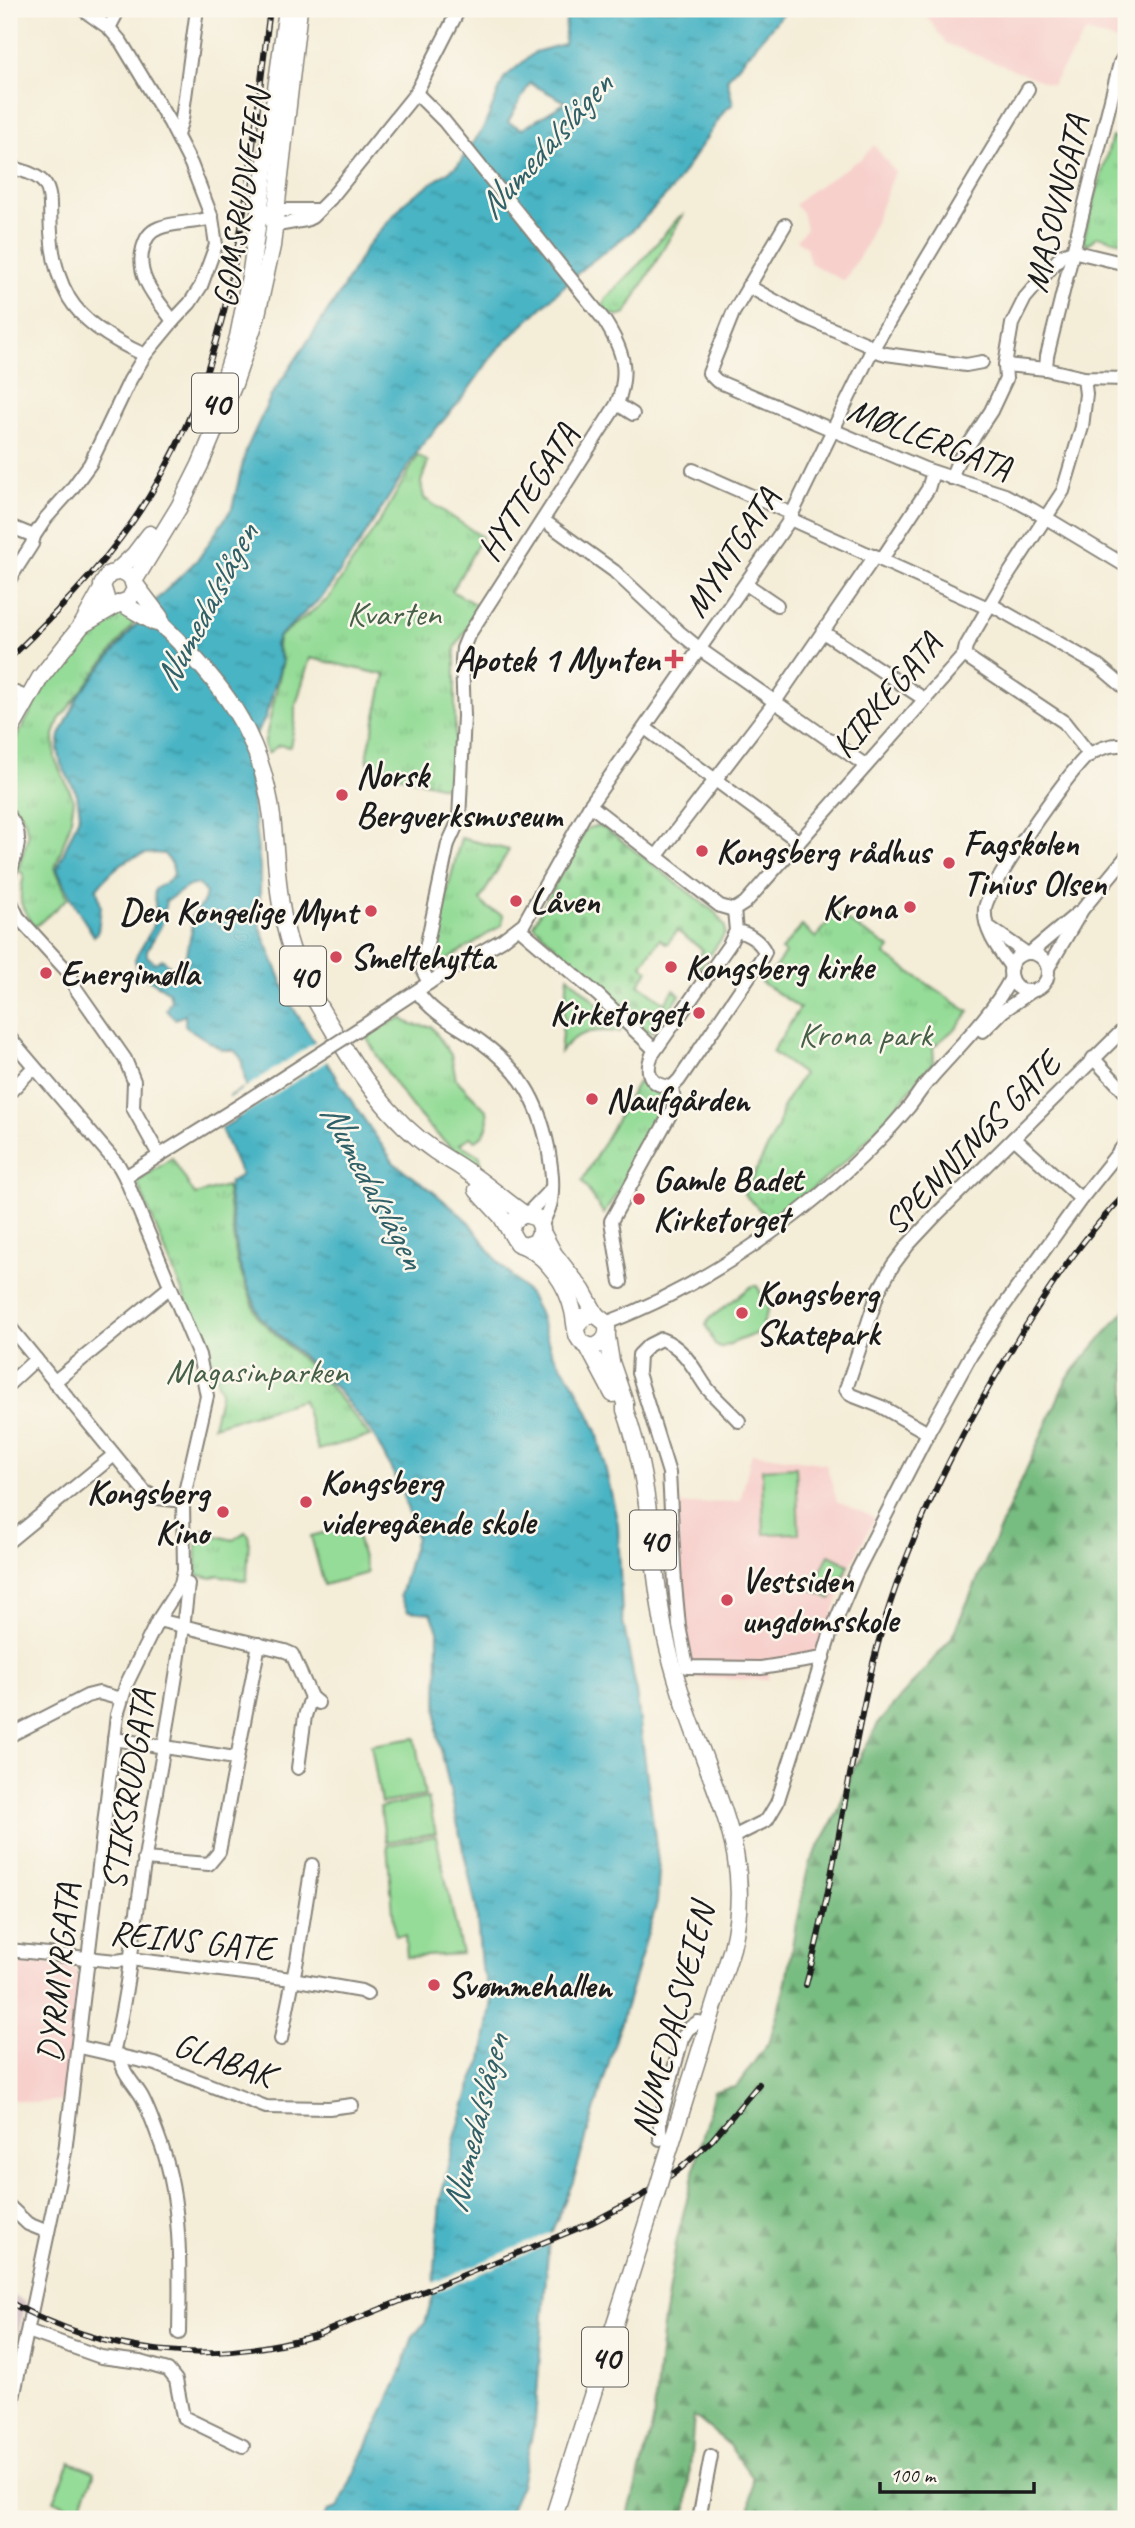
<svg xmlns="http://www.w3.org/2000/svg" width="1135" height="2528" font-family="Caveat,sans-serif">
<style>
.built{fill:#f7d0cc}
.railway{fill:#d2bec3}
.grass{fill:url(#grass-tufts);stroke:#587c5a;stroke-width:2}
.forest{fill:url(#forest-firs);stroke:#4a6c4e;stroke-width:2}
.cemetery{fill:url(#cemetery-stones);stroke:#587c5a;stroke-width:2}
.pitch{fill:#94dc97;stroke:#587c5a;stroke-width:2}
.water{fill:url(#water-ripples);stroke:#326870;stroke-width:2;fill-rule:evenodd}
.pier{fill:#f4edd8}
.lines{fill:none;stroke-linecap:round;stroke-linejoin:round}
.minor-casing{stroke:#88847a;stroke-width:16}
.major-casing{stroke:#88847a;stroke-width:19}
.minor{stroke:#fff;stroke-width:12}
.major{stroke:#fff;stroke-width:16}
.rail-casing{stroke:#1c1c1c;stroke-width:6}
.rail{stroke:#fbf7ec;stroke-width:3.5;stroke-dasharray:10;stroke-linecap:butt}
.minor-bridge-casing{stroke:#88847a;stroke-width:16;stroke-linecap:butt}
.major-bridge-casing{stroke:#88847a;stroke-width:19;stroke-linecap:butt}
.minor-bridge{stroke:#fff;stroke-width:12}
.major-bridge{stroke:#fff;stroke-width:16}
.poi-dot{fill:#d1495b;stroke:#fbf7ec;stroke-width:2.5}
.labels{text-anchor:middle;stroke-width:5;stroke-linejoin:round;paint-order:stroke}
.shield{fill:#fbf7ec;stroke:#5f5e5a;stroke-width:2}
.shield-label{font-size:33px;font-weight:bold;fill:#1c1c1c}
.street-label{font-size:35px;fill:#1c1c1c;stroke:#fbf7ec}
.park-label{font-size:35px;fill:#465f47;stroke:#fbf7ec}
.poi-label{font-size:35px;font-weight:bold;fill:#1c1c1c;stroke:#fbf7ec;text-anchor:start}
.water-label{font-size:37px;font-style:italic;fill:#306068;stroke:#fbf7ec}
</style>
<defs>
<pattern id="grass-tufts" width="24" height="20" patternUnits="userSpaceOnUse" patternTransform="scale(1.75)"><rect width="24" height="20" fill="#94dc97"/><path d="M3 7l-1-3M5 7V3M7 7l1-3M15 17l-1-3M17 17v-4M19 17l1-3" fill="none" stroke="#7fbc82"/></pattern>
<pattern id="forest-firs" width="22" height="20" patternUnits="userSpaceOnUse" patternTransform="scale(1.75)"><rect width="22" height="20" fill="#77bc80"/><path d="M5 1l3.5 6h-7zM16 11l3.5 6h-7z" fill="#619868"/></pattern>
<pattern id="cemetery-stones" width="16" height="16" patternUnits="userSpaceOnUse" patternTransform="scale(1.75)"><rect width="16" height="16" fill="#94dc97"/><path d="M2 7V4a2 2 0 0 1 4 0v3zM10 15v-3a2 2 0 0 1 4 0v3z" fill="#7fbc82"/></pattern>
<pattern id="water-ripples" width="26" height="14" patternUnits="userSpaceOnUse" patternTransform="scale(1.75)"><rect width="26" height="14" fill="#48b4c4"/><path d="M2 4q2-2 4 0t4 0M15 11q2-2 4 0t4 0" fill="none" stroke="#3b929e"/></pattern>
</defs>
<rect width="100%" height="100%" fill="#fbf7ec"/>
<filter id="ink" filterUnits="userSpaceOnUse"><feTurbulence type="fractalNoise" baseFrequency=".0143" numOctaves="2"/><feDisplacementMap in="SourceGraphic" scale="14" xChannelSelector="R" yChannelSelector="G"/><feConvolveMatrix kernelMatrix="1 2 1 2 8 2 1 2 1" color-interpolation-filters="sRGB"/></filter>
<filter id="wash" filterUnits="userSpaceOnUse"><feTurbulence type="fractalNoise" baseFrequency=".00686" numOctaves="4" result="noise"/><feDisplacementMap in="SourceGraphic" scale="28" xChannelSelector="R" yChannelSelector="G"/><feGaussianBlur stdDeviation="1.57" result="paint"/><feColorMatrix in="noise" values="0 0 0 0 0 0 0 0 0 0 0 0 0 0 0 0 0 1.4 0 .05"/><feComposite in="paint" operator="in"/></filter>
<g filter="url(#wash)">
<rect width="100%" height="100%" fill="#f4edd8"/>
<g class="built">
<polygon points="921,9 1126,9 1126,18 1120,42 1086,32 1052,85 946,43"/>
<polygon points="874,145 895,172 865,247 844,281 810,263 806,247 797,240 806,229 802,212 795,205 808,193 862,158"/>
<polygon points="752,1453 826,1464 837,1501 875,1518 848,1570 815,1665 769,1670 768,1680 696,1678 689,1659 676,1505 740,1501"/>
<polygon points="9,1956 73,1967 80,1981 66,2100 35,2103 9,2099"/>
</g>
<polygon class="railway" points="9,2293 26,2303 13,2354 9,2358"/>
<g class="grass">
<polygon points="1112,137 1126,141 1126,243 1097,236 1087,245 1083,240"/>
<polygon points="683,215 626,313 620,316 613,314 609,317 602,308 606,298 636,268 679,217"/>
<polygon points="418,455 428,462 421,482 424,498 482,537 452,591 480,607 455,648 455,742 451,789 370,768 367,757 385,675 310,658 295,708 295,721 290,747 279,745 268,753 264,745 283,661 277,645 279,637 328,599 385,513"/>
<path d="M 122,614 L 132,619 L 133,624 L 59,720 L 54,735 L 55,759 L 74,800 L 70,825 L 55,868 L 68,898 L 35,927 C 19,905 18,902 24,875 L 18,870 L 28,836 L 25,820 L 9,801 L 9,751 L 44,688 L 81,641 L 111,617 Z"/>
<polygon points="461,838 509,850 480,900 487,908 503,915 502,925 437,966 432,967 447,892"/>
<path d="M 835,913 L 890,948 L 885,955 L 969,1012 L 957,1027 L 933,1047 L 934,1061 C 884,1122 838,1180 768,1218 L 744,1194 L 778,1127 L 782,1108 L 803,1074 L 772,1052 L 800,1008 L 761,982 L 768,972 L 771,973 L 785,953 L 781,950 L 802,926 L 816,938 Z"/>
<path d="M 568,976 L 623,1028 L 619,1032 C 594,1029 576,1031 560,1052 Z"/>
<path d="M 402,1018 C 410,1026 420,1026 431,1026 L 451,1055 L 456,1079 L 487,1111 C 489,1124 488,1133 476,1140 L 470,1137 L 460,1144 L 480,1156 L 481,1163 L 475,1165 C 426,1133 394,1087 366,1036 L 385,1024 Z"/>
<polygon points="638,1082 673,1102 604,1214 582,1181"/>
<polygon points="172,1158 195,1195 226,1186 237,1262 258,1318 327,1383 370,1436 318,1450 303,1400 213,1426 221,1391 209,1357 137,1182"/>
<polygon points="204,1529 213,1535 233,1540 245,1532 249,1535 247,1581 218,1575 212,1578 197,1575 196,1536"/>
</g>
<polygon class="forest" points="1126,1309 1126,2519 749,2519 753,2478 727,2443 694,2416 686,2519 627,2519 653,2423 662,2333 676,2243 714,2091 736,2087 770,2040 786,1982 796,1923 809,1864 837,1814 853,1770 879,1722 951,1639 1067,1378"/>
<polygon class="cemetery" points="598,826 605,828 717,914 725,927 725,934 700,968 694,963 703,950 677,931 667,944 660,939 642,965 648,971 639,984 665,1003 674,990 680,995 653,1032 647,1031 533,925 582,834 588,828"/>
<g class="pitch">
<polygon points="752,1286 757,1286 769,1307 760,1332 720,1348 715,1345 706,1325 709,1319"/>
<polygon points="796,1467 799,1533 764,1534 762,1469"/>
<polygon points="354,1525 367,1573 324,1585 311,1536"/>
<polygon points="829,1555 849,1565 831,1599 811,1589"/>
<polygon points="415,1738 425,1796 381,1803 371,1745"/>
<polygon points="428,1798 436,1833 386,1842 380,1807"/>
<polygon points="436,1836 462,1954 407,1957 405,1935 395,1935 387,1845"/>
<polygon points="70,2462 95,2472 79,2511 54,2500"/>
</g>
<path class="water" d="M 567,9 L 787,9 L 727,79 L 733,104 L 725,110 L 673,188 L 632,231 L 583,268 L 496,351 L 461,400 L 421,446 L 358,546 L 323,596 L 278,637 L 275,645 L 282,661 L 265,719 L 246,749 L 260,867 L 260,928 L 292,1006 L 342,1087 L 394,1163 L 430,1189 L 468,1221 L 498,1262 L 529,1294 L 539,1313 L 551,1350 L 576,1387 L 597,1431 L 618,1524 L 622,1616 L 635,1684 L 654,1830 L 659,1871 L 657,1903 L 573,2182 L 549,2238 L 535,2421 L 521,2485 L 506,2519 L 323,2519 L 328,2511 L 338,2508 L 399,2377 L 413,2336 L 425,2323 L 433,2296 L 440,2201 L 454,2141 L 471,2085 L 482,2060 L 492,2000 L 481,1966 L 476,1907 L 437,1732 L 438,1631 L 431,1613 L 408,1611 L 400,1596 L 416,1537 L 401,1488 L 373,1434 L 335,1387 L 260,1317 L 239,1263 L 228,1188 L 230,1182 L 241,1175 L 221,1129 L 240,1117 L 230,1096 L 242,1089 L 248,1097 L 241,1058 L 234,1050 L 222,1050 L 188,1028 L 185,1025 L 185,1015 L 175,1019 L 166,1010 L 171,1000 L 169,992 C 157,982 136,978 135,959 C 142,945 152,934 155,918 C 157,908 153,899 155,889 L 168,881 L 174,874 L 172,864 L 164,854 C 134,849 115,866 97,888 L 101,907 L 98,931 L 94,936 L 75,906 L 57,869 L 80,814 L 77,794 L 61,764 L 58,749 L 60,735 L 79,695 L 156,600 L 199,558 L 232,508 L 246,450 L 271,396 L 338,296 L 367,246 L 407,200 L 458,165 L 484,127 L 504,78 L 535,52 L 564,44 ZM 530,83 L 566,102 L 522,129 L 508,122 ZM 198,884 L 206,893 L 203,903 L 191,917 L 192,930 L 181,975 L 162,959 L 155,963 L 147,956 L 147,950 L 161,926 L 166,901 L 189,886 Z"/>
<g class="pier">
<polygon points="317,1041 329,1060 239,1117 228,1099"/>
<polygon points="555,2231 552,2243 429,2295 430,2284"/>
</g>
</g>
<g filter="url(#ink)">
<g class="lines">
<defs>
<g id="minor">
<polyline points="109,28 119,9"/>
<path d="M 416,93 L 444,121 L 604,320 C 623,350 630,370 617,404 L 468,636 L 463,648 L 462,660 L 464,716 L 459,820 L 448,844 L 423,962 L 423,971 L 429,983"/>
<polyline points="177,135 182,119 197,9"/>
<path d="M 9,171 L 13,168 C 58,179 48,194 51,232 C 52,254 58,279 69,298 C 85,325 118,343 145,355"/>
<polyline points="270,210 318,210"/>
<polyline points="269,219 283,224 306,220 312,217 331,198 416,93 459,9"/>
<polyline points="785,225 733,313 709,373 717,381 925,469 1005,495 1033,510 1126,566"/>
<polyline points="748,286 804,317 865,343 872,350 886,354 966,365 982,362"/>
<path d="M 173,321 C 157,299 135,277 143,248 C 146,238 149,232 159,228 C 174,222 195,223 212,218"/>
<polyline points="1005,365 1046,369 1084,378 1126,379"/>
<polyline points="1046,369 1047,356 1120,63 1126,53"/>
<polyline points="617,404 633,414"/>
<polyline points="693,470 792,514"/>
<polyline points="951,478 958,461 991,411 1006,379 1005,365 1012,324 1025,298 1062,255 1072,251 1126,264"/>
<polyline points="790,519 988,608"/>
<polyline points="543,520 614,571 679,632 701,650 865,765"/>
<polyline points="9,526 34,536"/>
<polyline points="882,559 928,489 933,472"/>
<polyline points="9,580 32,544 34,536 46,518 71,490 90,464 130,380 145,355 173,321 190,303 201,286 216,245 212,218 191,164 170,123 121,42 109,28 82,9"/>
<polyline points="746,584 777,605"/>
<polyline points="990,604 1099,666 1126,689"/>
<polyline points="823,632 924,699"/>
<polyline points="964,655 1064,722 1090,755"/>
<polyline points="9,690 28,698"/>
<polyline points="645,728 798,841"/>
<polyline points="590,805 720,906 734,910"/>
<path d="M 9,816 C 26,837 15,854 9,877"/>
<polyline points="656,857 774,703 875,556"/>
<polyline points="9,898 18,917 70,974 76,989 125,1059 134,1081 133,1108 159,1155"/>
<polyline points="734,910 745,903 964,655 966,646 1001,586 1063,491 1082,427 1086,394 1084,378"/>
<path d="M 734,910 L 736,931 C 748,933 760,941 765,952 L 763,956 L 679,1080 L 672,1087 C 651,1086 644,1074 652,1055 L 729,945 L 736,931"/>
<polyline points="989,927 1026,953"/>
<polyline points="519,928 599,996 655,1050"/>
<circle cx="1029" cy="972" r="19"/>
<polyline points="1030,953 1079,912"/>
<path d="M 1011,967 C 999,950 983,930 985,909 C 986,889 1068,773 1086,757 C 1098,748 1112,744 1126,745"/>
<polyline points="1048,968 1082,910 1126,857"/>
<path d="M 417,991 C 433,1015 458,1025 480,1041 C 520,1070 538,1099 548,1147 C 551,1165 554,1183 551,1201 C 550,1210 544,1217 542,1226"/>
<polyline points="360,1028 438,977 502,940 524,923 590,805 787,524 872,350 1028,89"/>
<polyline points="983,1031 1003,1011 1032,991"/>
<polyline points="9,1037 119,1166 125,1177 199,1355 207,1396 183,1501 184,1570 181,1584 158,1620 127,1683 117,1715 65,2152 9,2417"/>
<polyline points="1093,1058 1126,1093"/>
<polyline points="9,1093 34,1067"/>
<polyline points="1014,1138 1081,1199"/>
<polyline points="125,1177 234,1109"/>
<polyline points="527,1214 552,1188"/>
<polyline points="621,1282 611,1221 672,1111 674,1101 672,1087"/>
<path d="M 606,1323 C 704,1287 803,1217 876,1143 C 887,1132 898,1120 908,1108 C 916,1098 922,1087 931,1078 C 959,1046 991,1016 1011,978"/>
<polyline points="9,1326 145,1492 157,1498 183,1501"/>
<polyline points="54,1382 170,1287"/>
<polyline points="9,1384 36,1359"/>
<path d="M 739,1421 C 729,1410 717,1400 707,1388 C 693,1368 685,1348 661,1339 L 649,1345 L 639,1355 L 638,1373 L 669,1473 L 675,1584 L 679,1626 L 687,1667 L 761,1668 L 823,1658"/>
<polyline points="928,1433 882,1407 851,1395 846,1389 879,1290 893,1265 908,1245 937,1214 1126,1027"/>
<polyline points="9,1541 114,1455"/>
<polyline points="158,1620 285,1651 292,1654 311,1697 318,1703"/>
<polyline points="9,1736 87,1696 99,1693 121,1699"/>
<polyline points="114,1739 235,1758"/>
<polyline points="298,1768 305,1716 311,1697"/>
<polyline points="733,1837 767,1820 777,1803 831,1632 856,1573 928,1433 971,1355 1004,1306 1081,1199 1126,1143"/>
<polyline points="144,1859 209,1864 219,1852 259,1644"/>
<polyline points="9,1950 116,1961 130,1959 292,1979 361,1991 367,1994"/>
<polyline points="281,2039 297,1960 312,1865"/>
<polyline points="80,2047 155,2064 266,2107 329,2108 352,2105"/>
<path d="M 113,2053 C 129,1989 134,1924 145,1858 C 159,1767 179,1676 188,1584 L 181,1584"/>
<path d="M 120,2055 C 121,2072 134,2083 142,2097 C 150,2112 156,2131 162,2147 C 182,2203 180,2274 179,2333"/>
<polyline points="660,2139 660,2120 682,2039 688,2029 698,2022 708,2024"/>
<polyline points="9,2206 28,2224 48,2232"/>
<polyline points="28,2331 101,2357 140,2362 168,2370 176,2380 183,2417 243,2446"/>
<polyline points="699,2519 711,2456"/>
</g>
<g id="major">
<polyline points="227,372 238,337 251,271 287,9"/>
<polyline points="117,571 134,555 150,534"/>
<polyline points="134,581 179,507 200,465 234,384 256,319 272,246 299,9"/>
<polyline points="135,584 160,617 161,624"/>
<path d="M 121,603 L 154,622 L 161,624 C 220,680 262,733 272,817 C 277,861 277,906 291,948 C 300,977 317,1003 332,1028 C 349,1057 367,1086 390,1111 C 408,1131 428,1148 451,1161 C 477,1176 500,1197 524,1214"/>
<polyline points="82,625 118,604 129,600 135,589 131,577 123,571 109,574 102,585 106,598"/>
<polyline points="9,733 40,678 82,625 102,589"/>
<polyline points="477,1190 501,1216 517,1243 525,1246 536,1242 542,1229 537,1218 524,1214 512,1222 511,1231"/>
<polyline points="542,1232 554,1254 582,1290 596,1315"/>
<path d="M 525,1246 C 549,1259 567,1284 573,1311 C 575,1319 575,1331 578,1337 C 588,1356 613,1343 606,1323 L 596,1315 L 586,1316 L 577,1326"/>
<path d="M 607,1337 L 611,1362 L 625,1403 L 625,1410 C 652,1483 650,1560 665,1635 C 674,1675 687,1714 702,1752 C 728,1822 751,1872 732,1948 L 663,2170"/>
<polyline points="587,1345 613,1394"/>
<polyline points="553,2519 656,2194"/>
</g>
</defs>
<use href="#minor" class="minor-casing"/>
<use href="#major" class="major-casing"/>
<use href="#minor" class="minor"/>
<use href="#major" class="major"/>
<defs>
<g id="rail">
<path d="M 9,659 C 53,616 97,573 133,521 C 239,369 246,187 270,9"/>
<path d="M 806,1985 C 835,1878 848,1767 874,1659 C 904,1540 962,1427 1027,1324 C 1056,1278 1087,1232 1126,1194"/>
<path d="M 9,2302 C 108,2356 208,2366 317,2335 L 591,2223 L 640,2197 L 681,2168 L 712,2140 L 759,2084"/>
</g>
</defs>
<use href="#rail" class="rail-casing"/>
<use href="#rail" class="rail"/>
<defs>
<polyline id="minor-bridge" points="234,1109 360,1028"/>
<polyline id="major-bridge" points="656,2194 663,2170"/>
</defs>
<use href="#minor-bridge" class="minor-bridge-casing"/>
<use href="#major-bridge" class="major-bridge-casing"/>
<use href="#minor-bridge" class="minor-bridge"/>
<use href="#major-bridge" class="major-bridge"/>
</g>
</g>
<g class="poi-dot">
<path d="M670.5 648.5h7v7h7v7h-7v7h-7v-7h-7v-7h7z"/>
<circle cx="342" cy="795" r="7"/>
<circle cx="702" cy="851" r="7"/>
<circle cx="949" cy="863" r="7"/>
<circle cx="516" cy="901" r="7"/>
<circle cx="910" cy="907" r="7"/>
<circle cx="371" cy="911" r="7"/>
<circle cx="336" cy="957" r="7"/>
<circle cx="671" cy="967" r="7"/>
<circle cx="46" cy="973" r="7"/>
<circle cx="699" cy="1013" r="7"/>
<circle cx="592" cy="1099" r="7"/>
<circle cx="639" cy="1199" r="7"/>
<circle cx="742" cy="1313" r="7"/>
<circle cx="306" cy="1502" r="7"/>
<circle cx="223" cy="1512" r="7"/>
<circle cx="727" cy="1600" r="7"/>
<circle cx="434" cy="1985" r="7"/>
</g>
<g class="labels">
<g class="shield">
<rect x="192" y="373.5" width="46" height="59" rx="5"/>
<rect x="280" y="946.5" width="46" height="59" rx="5"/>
<rect x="630" y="1510.5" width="46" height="59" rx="5"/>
<rect x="582" y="2327.5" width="46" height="59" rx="5"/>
</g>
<g class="shield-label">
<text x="215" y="415">40</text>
<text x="303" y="988">40</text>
<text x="653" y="1552">40</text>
<text x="605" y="2369">40</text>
</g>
<g class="street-label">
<text transform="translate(241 199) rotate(-81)" y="12">GOMSRUDVEIEN</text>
<text transform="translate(1056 204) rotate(-76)" y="12">MASOVNGATA</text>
<text transform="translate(930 438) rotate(21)" y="12">MØLLERGATA</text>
<text transform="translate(527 492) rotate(-57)" y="12">HYTTEGATA</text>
<text transform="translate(731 552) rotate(-57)" y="12">MYNTGATA</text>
<text transform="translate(886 695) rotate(-50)" y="12">KIRKEGATA</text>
<text transform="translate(971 1143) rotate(-46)" y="12">SPENNINGS GATE</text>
<text transform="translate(128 1790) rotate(-81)" y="12">STIKSRUDGATA</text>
<text transform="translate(192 1940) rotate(6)" y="12">REINS GATE</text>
<text transform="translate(58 1973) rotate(-84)" y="12">DYRMYRGATA</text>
<text transform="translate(672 2020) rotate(-75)" y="12">NUMEDALSVEIEN</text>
<text transform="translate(224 2059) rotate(19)" y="12">GLABAK</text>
</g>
<g class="park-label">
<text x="394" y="625">Kvarten</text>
<text x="865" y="1046">Krona park</text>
<text x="257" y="1383">Magasinparken</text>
</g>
<g class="poi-label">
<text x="660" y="671" text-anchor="end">Apotek 1 Mynten</text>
<text x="356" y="787">Norsk<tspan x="356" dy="40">Bergverksmuseum</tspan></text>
<text x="963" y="855">Fagskolen<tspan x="963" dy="40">Tinius Olsen</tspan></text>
<text x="716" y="863">Kongsberg rådhus</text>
<text x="530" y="913">Låven</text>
<text x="896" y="919" text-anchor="end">Krona</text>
<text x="357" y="923" text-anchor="end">Den Kongelige Mynt</text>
<text x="350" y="969">Smeltehytta</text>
<text x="685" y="979">Kongsberg kirke</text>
<text x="60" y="985">Energimølla</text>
<text x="685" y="1025" text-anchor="end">Kirketorget</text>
<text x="606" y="1111">Naufgården</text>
<text x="653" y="1191">Gamle Badet<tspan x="653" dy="40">Kirketorget</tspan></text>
<text x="756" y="1305">Kongsberg<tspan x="756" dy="40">Skatepark</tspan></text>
<text x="320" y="1494">Kongsberg<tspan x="320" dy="40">videregående skole</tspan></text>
<text x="209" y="1504" text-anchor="end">Kongsberg<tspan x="209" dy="40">Kino</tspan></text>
<text x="741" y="1592">Vestsiden<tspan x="741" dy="40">ungdomsskole</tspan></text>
<text x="448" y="1997">Svømmehallen</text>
</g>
<g class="water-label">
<text transform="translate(544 145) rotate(-48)" y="13">Numedalslågen</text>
<text transform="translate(205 606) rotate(-62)" y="13">Numedalslågen</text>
<text transform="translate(374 1185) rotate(62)" y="13">Numedalslågen</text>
<text transform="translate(474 2123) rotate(-76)" y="13">Numedalslågen</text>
</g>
</g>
<rect width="1135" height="2528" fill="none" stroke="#fbf7ec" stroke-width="35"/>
<path d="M880 2482v10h154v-10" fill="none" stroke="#1c1c1c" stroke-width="3.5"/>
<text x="890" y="2482" font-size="21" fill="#1c1c1c" stroke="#fbf7ec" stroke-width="5" paint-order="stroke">100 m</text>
</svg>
